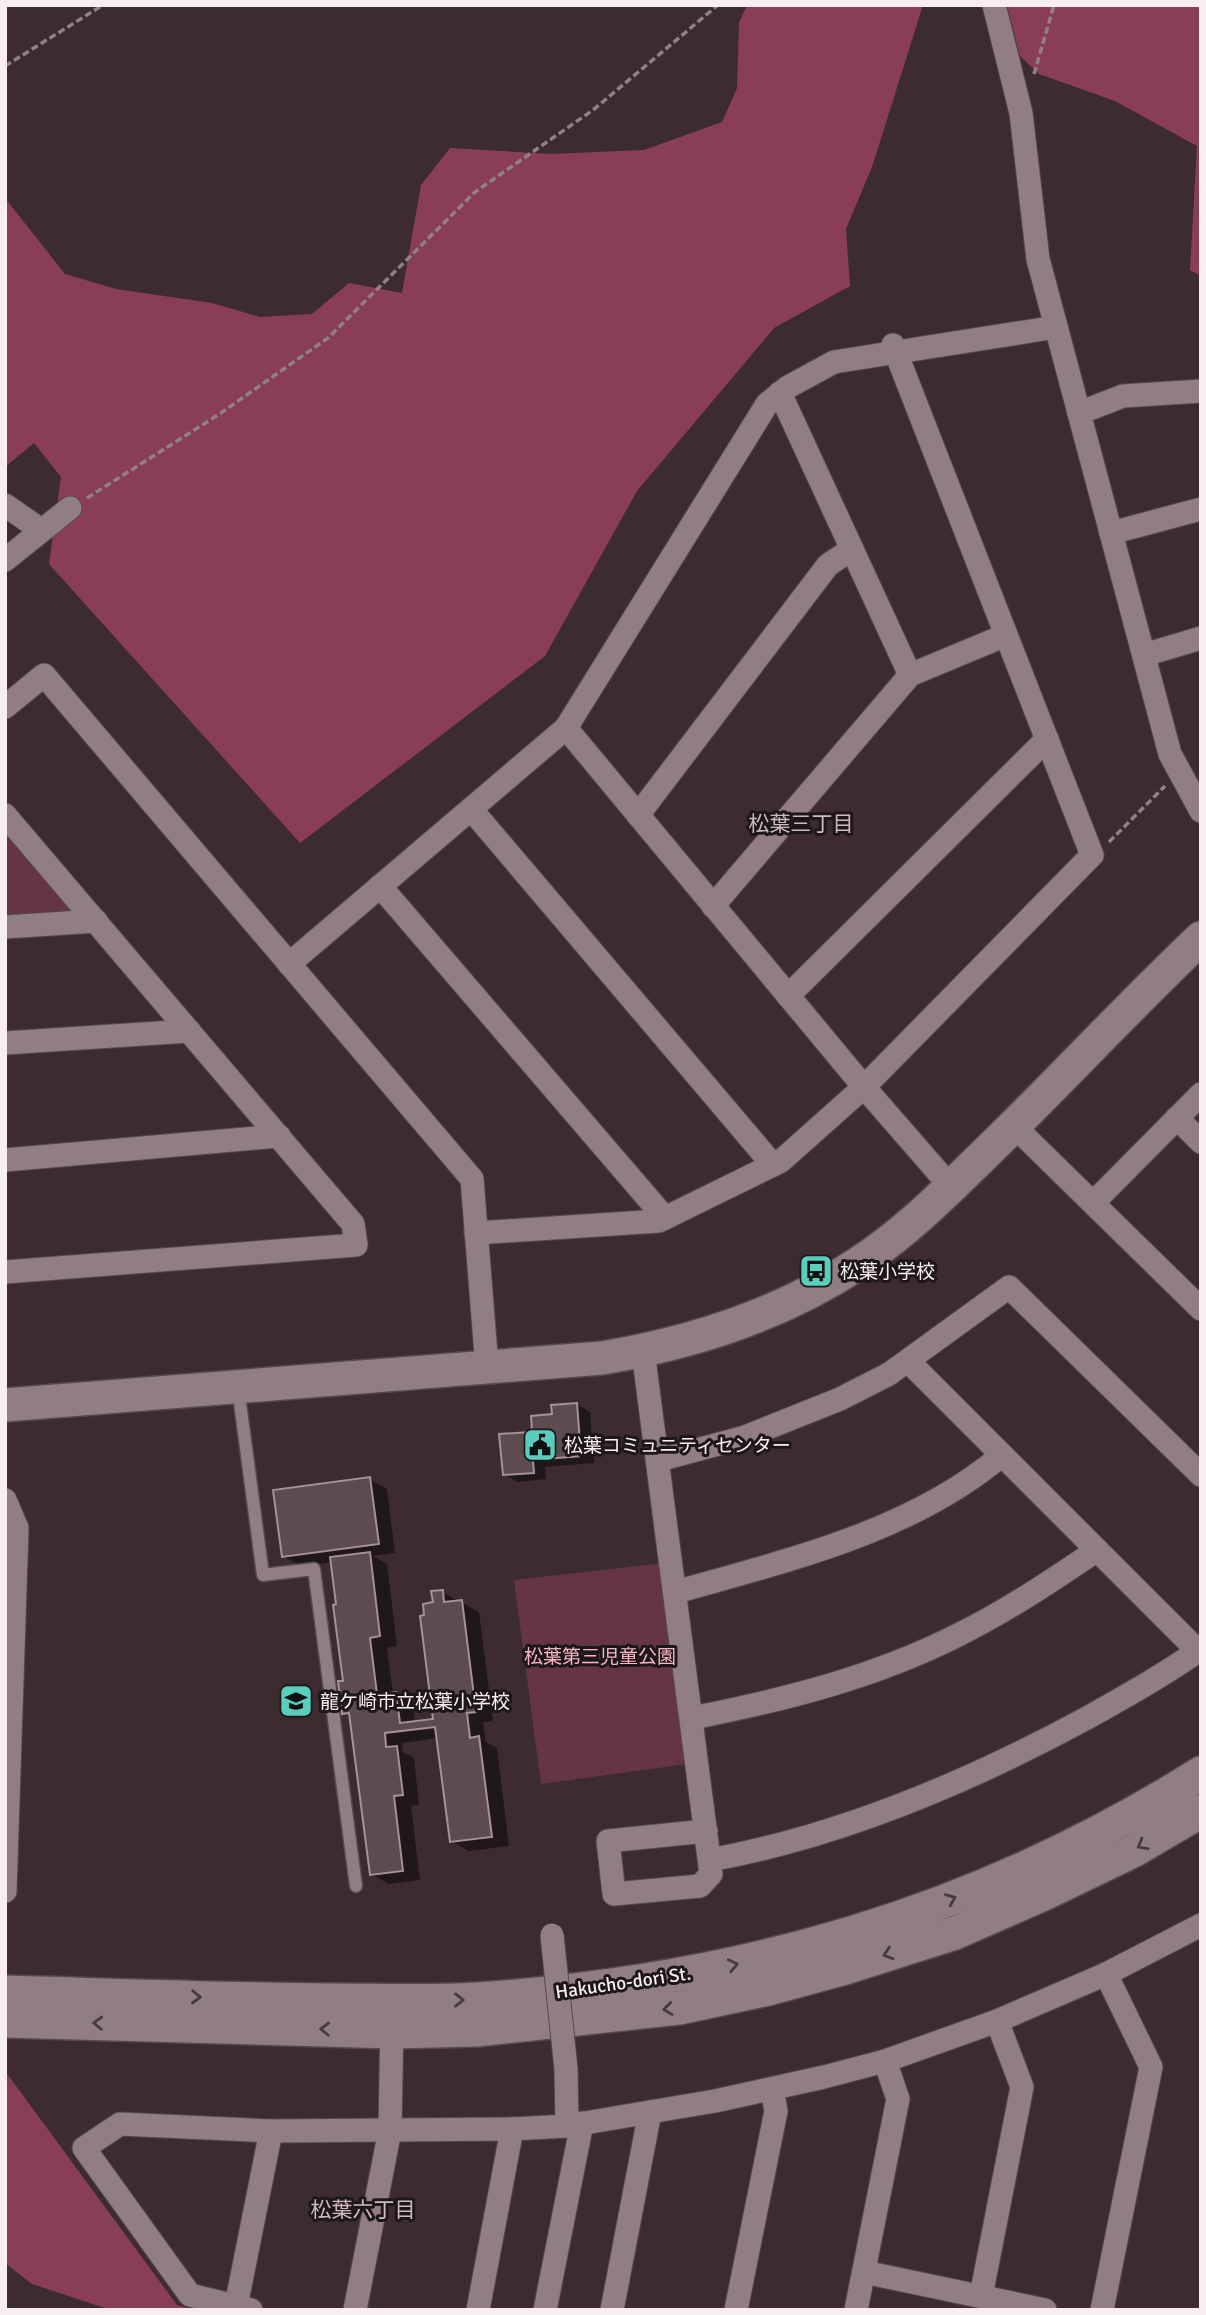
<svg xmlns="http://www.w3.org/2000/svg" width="1206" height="2315" font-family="Signika,'Noto Sans JP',sans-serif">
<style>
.green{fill:#663544}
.forest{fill:#8a3e56}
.shadow{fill:#0007}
.building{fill:#5c4b4f;stroke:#a59196;stroke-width:2}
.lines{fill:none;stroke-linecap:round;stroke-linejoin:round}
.lane-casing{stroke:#56494c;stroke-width:15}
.street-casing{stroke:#56494c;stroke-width:25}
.secondary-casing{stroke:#56494c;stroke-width:36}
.path{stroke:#8f8185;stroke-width:3.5;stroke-dasharray:7 3.5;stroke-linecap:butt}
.lane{stroke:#917e83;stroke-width:12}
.street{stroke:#917e83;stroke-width:23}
.secondary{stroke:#917e83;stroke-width:33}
.street-bridge-casing{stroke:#56494c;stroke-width:25;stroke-linecap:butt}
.street-bridge{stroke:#917e83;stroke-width:23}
.oneway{stroke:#463b3e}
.labels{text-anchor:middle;stroke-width:6;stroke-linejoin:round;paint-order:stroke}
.poi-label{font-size:19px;fill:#f8eef0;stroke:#1e1719;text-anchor:start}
.park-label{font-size:19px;fill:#f9b5c6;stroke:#1e1719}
.street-label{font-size:19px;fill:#f8eef0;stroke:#1e1719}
.neighbourhood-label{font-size:21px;fill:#cfbbbf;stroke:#1e1719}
</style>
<rect width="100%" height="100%" fill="#3c2c30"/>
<g class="green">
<polygon points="5,829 71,905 67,916 5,918"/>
<polygon points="664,1563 687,1764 541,1784 514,1580"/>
</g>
<g class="forest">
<polygon points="747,5 923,5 872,167 846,229 850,286 774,328 637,491 545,656 300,843 49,564 61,477 34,443 5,467 5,198 65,274 116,289 212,303 260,317 312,314 349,283 402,293 421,185 450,148 551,154 644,150 722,122 737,88 739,23"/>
<polygon points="1007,5 1201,5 1201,276 1190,270 1197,146 1115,101 1039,74 1020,56"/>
<polygon points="5,2071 177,2305 196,2310 111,2310 32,2284 5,2263"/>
</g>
<g class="shadow">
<polygon points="577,1404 590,1412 594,1463 545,1467 546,1479 517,1482 504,1474 534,1433 553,1416"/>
<polygon points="369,1479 387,1489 395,1553 373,1556 387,1564 397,1646 387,1648 393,1694 413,1704 415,1723 435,1720 435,1604 442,1592 479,1612 493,1721 483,1722 486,1742 497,1748 509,1846 469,1851 451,1841 438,1738 402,1743 403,1752 414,1758 419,1805 411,1806 420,1880 389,1884 371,1874 351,1717 344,1713 345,1682 332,1562 301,1566 283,1556"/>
</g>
<g class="building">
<polygon points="577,1403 581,1456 533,1460 534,1473 503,1475 499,1434 532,1432 531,1416 552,1414 551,1405"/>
<polygon points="370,1477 379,1544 282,1557 273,1490"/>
<polygon points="370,1552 380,1636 370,1638 377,1694 396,1692 400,1723 433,1719 420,1616 424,1615 423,1604 433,1602 431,1591 443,1590 444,1602 462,1600 476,1712 467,1713 470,1738 479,1736 492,1837 450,1842 435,1727 385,1733 386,1747 397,1746 403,1795 394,1796 403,1871 370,1875 349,1713 342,1714 338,1681 343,1681 333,1605 336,1604 330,1557"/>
</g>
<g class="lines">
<defs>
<polyline id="lane" points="238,1388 263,1575 314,1569 356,1886"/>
<g id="street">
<polyline points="994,5 1021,113 1038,259 1170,754 1201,811"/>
<polyline points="780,393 910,675"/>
<polyline points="1079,413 1123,396 1201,391"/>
<polyline points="5,505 41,530"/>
<polyline points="1111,533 1201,509"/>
<polyline points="5,560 70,508"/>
<polyline points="1144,655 1201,638"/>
<polyline points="5,707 44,675 472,1179 487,1367"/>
<polyline points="566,728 864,1087 951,1187"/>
<polyline points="471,809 773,1165"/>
<polyline points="5,815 353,1224 356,1245 5,1272"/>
<polyline points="638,815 828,565 852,549"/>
<polyline points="380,886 665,1218"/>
<polyline points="713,906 910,675 1006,635"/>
<polyline points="5,927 96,921"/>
<polyline points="289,964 566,728 767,404 788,387 834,362 1056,327"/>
<polyline points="788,996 1047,739"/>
<polyline points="5,1043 189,1031"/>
<polyline points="1177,1118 1201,1142"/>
<polyline points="1014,1126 1201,1309"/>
<polyline points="5,1160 279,1136"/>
<polyline points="1094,1202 1201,1094"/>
<polyline points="476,1233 659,1221 781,1161 864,1087 1092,855 893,345"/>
<polyline points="643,1351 711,1874 700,1886 614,1894 608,1841 706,1831"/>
<polyline points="908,1361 1198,1651"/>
<polyline points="659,1460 745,1437 840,1399 889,1374 1009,1287 1201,1475"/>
<polyline points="5,1500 17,1528 5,1891"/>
<path d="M 676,1592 C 788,1560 911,1532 1002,1455"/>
<path d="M 692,1718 C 784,1700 876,1677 960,1634 C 1008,1610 1053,1580 1097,1550"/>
<path d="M 710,1860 C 842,1836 969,1782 1087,1718 C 1126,1696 1164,1675 1201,1649"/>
<polyline points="566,2069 567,2126"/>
<polyline points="864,2272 1045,2310"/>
<polyline points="981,2296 1022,2087 997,2021"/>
<polyline points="236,2306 271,2131"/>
<polyline points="251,2310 190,2295 84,2148 120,2124 271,2131 512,2129 567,2126 715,2101 824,2077 885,2061 997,2021 1106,1974 1201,1925"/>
<polyline points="355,2310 390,2130 392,2019"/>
<polyline points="478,2310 512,2129"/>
<polyline points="545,2310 582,2123"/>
<polyline points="612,2310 650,2112"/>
<polyline points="736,2310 776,2111 772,2089"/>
<polyline points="856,2310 898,2099 885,2061"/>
<polyline points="1102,2310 1151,2067 1106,1974"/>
</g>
<g id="secondary">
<path d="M 5,1405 L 602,1358 C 693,1343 781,1315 859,1263 C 908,1231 949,1189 991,1148 C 1062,1079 1129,1006 1201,938"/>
<path d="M 5,1992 C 113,1995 221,1999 329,2000 C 378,2000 429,2002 478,1999 C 741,1981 977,1914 1201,1773"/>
<polyline points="5,2021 393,2032 476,2030 679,2008 768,1989 845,1968 955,1933 1046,1893 1133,1851 1201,1811"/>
</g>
</defs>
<use href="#lane" class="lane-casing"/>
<use href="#street" class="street-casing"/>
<use href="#secondary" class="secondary-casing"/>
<g class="path">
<polyline points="5,66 103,5"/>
<polyline points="1034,74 1054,5"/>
<polyline points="87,498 218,415 328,338 475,192 593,110 718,5"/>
<polyline points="1109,842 1165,786"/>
</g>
<use href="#lane" class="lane"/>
<use href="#street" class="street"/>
<use href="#secondary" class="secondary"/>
<defs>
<polyline id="street-bridge" points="552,1935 566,2069"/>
</defs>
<use href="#street-bridge" class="street-bridge-casing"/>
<use href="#street-bridge" class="street-bridge"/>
</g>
<defs><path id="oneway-chevron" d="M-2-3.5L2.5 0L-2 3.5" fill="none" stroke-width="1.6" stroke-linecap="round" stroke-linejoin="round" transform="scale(1.75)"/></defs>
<g class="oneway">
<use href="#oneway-chevron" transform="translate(1142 1845) rotate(150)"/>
<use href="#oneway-chevron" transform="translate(951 1899) rotate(-22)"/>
<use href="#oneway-chevron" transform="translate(888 1954) rotate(162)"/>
<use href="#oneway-chevron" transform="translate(733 1965) rotate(-12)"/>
<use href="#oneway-chevron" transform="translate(196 1997) rotate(2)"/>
<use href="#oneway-chevron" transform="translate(459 2000)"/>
<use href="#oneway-chevron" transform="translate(668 2009) rotate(173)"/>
<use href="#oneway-chevron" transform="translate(98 2023) rotate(-178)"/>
<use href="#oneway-chevron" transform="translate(325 2029) rotate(-178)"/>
</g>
<defs>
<symbol id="bus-square" viewBox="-11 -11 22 22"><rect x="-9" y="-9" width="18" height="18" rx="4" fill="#5acebd" stroke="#1e1719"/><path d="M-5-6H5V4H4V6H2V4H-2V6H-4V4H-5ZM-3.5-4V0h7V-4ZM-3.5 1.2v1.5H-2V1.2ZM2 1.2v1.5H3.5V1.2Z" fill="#111"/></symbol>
<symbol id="civic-square" viewBox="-11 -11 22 22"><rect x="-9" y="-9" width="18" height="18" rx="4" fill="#5acebd" stroke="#1e1719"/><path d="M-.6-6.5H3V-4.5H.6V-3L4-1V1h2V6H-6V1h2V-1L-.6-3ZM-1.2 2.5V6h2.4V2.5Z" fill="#111"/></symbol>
<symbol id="school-square" viewBox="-11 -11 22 22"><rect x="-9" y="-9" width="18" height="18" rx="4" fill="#5acebd" stroke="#1e1719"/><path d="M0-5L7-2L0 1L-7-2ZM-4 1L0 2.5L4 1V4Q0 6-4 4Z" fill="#111"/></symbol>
</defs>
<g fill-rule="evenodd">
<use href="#bus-square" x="797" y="1252" width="38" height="38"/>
<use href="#civic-square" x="521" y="1426" width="38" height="38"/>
<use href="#school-square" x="277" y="1682" width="38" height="38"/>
</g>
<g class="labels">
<g class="poi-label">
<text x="840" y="1278">松葉小学校</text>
<text x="564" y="1452">松葉コミュニティセンター</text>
<text x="320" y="1708">龍ケ崎市立松葉小学校</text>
</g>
<g class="park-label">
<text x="600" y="1663">松葉第三児童公園</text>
</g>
<g class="street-label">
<text transform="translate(623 1982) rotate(-8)" y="7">Hakucho-dori St.</text>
</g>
<g class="neighbourhood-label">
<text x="801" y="831">松葉三丁目</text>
<text x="363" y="2217">松葉六丁目</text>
</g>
</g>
<rect width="1206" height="2315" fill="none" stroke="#f8eef0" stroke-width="14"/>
</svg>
